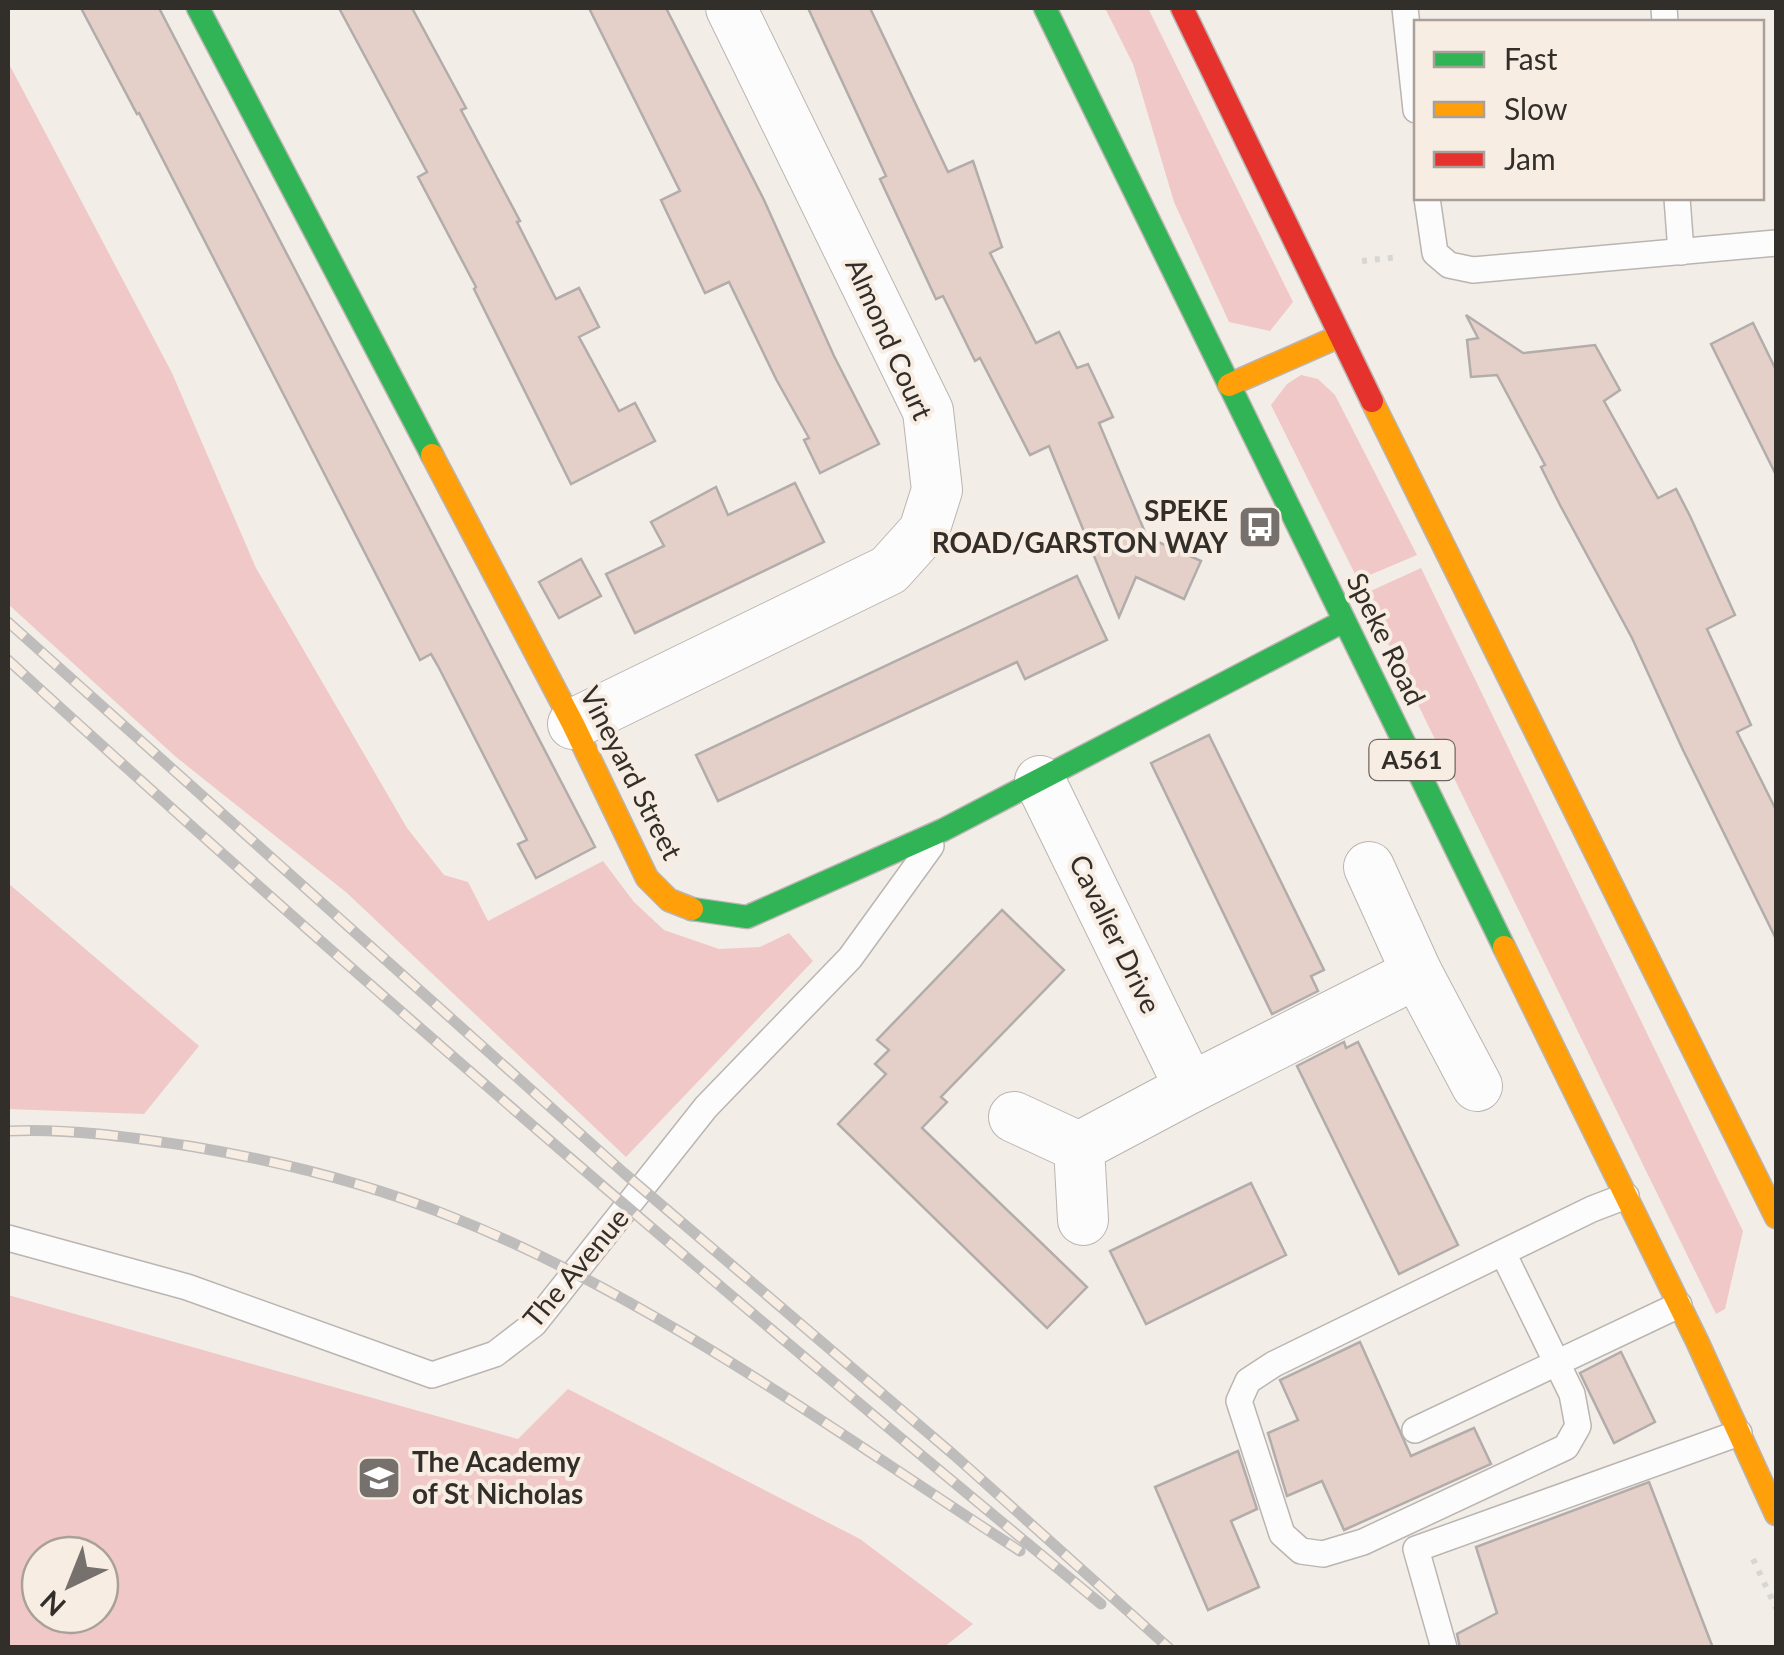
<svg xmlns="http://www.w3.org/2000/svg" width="1784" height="1655" font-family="Lato,sans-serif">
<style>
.green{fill:#f0c8c8;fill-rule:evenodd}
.building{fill:#e4d0c9;stroke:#b2adaa;stroke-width:2.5}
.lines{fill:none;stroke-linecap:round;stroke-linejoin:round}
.lane-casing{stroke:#bab5b1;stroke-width:28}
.street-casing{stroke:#bab5b1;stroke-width:52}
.fast-casing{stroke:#bab5b1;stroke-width:25}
.slow-casing{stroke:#bab5b1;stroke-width:25}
.jam-casing{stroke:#bab5b1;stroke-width:25}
.path{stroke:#d8d6d4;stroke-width:6;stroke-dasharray:5 8;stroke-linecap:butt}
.lane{stroke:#fdfcfc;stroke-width:25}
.street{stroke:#fdfcfc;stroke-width:50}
.fast{stroke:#30b455;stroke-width:22}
.slow{stroke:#ff9f0a;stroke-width:22}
.jam{stroke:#e5322d;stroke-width:22}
.rail-casing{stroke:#bfbdbc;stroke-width:11}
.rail{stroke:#f8ede3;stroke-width:8;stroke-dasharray:22;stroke-linecap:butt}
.labels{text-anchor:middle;stroke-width:8;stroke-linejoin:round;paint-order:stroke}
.shield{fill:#f8ede3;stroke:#6d6762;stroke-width:2.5}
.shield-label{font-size:25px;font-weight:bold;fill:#322e2a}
.street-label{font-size:28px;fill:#322e2a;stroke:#f8ede3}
.poi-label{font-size:28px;font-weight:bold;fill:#322e2a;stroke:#f8ede3;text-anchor:end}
</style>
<rect width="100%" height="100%" fill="#f3ede8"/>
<g class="green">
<polygon points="1105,8 1148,8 1293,302 1270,331 1229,322 1174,202 1133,64"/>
<polygon points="8,62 172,373 256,568 407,828 444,875 468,882 488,921 603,861 634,902 664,930 719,949 760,947 789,933 813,961 626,1157 347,893 176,757 8,604"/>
<polygon points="1301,375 1318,379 1335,395 1417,555 1358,580 1271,405 1287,384"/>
<polygon points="1421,568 1743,1231 1725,1309 1716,1314 1364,594"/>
<polygon points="8,883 199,1046 144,1114 8,1109"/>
<path d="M 8,1295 L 518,1439 L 568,1389 L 860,1539 L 973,1624 L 943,1648 L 8,1647 ZM 100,1555 L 100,1615 L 40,1615 L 40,1555 Z"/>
</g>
<g class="building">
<polygon points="81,8 159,8 595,847 536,878 518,844 527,840 438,666 431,654 420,660 139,113 137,114"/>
<polygon points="339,8 412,8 466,108 461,110 520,221 517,222 556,299 579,288 599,327 579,337 619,411 635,403 655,441 571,484 474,289 476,287 418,177 427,172"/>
<polygon points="589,8 666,8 764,200 834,356 879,444 820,473 804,440 809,438 776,379 729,282 705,293 661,200 680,191"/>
<polygon points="808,8 870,8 948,172 973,161 1002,247 990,253 1036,343 1059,332 1077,368 1088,364 1113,417 1099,423 1147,537 1201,561 1184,599 1136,577 1119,617 1049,446 1030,455 980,358 975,361 943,296 936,299 880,179 886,176"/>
<polygon points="1466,315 1523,353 1595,345 1620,390 1604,401 1658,498 1676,489 1690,516 1735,615 1707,629 1751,725 1737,732 1776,810 1776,939 1683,750 1632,638 1560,505 1541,467 1545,465 1497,375 1471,377 1467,340 1478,338"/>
<polygon points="1753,323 1776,370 1776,475 1711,344"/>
<polygon points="795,483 824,542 635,633 606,574 664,546 651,522 716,487 728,515"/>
<polygon points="581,559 601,596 559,618 539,582"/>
<polygon points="1077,576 1107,640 1025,679 1017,662 718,801 696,755"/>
<polygon points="1209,735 1324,970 1311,976 1318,991 1272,1014 1151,763"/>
<polygon points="1002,910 1064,970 941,1097 947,1102 922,1128 1087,1287 1047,1328 838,1124 886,1074 875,1064 889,1050 877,1040"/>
<polygon points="1344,1042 1346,1048 1358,1042 1458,1245 1399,1274 1297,1066"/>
<polygon points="1251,1183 1286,1255 1146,1324 1110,1251"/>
<polygon points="1360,1342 1411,1456 1474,1428 1491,1464 1344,1530 1322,1481 1287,1496 1268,1433 1298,1420 1280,1380"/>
<polygon points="1621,1352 1655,1422 1614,1443 1580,1373"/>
<polygon points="1238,1451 1257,1509 1231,1521 1259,1587 1208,1610 1155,1487"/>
<polygon points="1649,1482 1713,1648 1460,1648 1457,1634 1497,1613 1476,1547"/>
</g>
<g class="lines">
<defs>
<g id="lane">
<polyline points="1405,8 1416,110"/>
<polyline points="1664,8 1665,22"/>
<polyline points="1427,198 1435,253 1449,265 1473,270 1776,243"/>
<polyline points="1677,198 1681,252"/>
<polyline points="8,1238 187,1287 432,1375 495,1354 534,1324 706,1107 850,958 931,846"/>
<polyline points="1503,1253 1572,1394 1578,1426 1566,1447 1363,1542 1323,1554 1301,1551 1282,1534 1239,1401 1248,1381 1274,1364 1592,1209 1626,1196"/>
<polyline points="1415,1430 1679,1305"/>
<polyline points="1444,1648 1416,1549 1739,1433"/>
</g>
<g id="street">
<polyline points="573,724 889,570 924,531 937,490 928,411 731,8"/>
<polyline points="1040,781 1190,1088 1079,1147 1083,1220"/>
<polyline points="1369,867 1417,973 1477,1086"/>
<polyline points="1190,1088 1417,973"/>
<polyline points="1014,1117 1079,1147"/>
</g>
<g id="fast">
<polyline points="198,8 432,455"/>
<polyline points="1045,8 1504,947"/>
<polyline points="692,909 747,917 943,830 1344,621"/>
</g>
<g id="slow">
<polyline points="1229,385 1340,336"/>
<polyline points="1372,401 1776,1217"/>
<polyline points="432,455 573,724 647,878 669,900 692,909"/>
<polyline points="1504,947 1697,1341 1776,1514"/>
</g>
<polyline id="jam" points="1182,8 1372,401"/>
</defs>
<use href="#lane" class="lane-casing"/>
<use href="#street" class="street-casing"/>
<use href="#fast" class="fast-casing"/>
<use href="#slow" class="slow-casing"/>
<use href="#jam" class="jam-casing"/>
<g class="path">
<polyline points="1362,261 1399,257"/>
<polyline points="1753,1559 1776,1608"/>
</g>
<use href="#lane" class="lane"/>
<use href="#street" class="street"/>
<use href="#fast" class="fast"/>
<use href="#slow" class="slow"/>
<use href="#jam" class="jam"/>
<defs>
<g id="rail">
<polyline points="8,622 624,1173 954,1455 1169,1648"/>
<path d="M 8,660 C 363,985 729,1298 1101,1604"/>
<path d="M 8,1131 C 68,1128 129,1137 189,1146 C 279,1161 367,1183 452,1217 C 650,1295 841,1436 1020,1551"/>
</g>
</defs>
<use href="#rail" class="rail-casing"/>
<use href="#rail" class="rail"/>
</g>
<defs>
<symbol id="bus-square" viewBox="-11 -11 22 22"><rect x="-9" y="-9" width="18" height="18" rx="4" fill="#76716c" stroke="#f8ede3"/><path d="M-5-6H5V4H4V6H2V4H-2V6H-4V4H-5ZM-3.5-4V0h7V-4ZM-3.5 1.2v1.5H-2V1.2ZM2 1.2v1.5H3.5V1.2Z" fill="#fff"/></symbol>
<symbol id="school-square" viewBox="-11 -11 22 22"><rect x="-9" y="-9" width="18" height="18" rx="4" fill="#76716c" stroke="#f8ede3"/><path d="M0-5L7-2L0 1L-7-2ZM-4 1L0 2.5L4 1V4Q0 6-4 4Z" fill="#fff"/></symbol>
</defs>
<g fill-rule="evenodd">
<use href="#bus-square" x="1235" y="502" width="50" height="50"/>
<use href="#school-square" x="354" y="1453" width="50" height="50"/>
</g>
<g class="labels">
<rect class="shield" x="1369.5" y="740" width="85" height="40" rx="8"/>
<g class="shield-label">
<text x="1412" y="769">A561</text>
</g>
<g class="street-label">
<text transform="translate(889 339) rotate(66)" y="10">Almond Court</text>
<text transform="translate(1386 639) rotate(64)" y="10">Speke Road</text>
<text transform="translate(631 773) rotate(63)" y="10">Vineyard Street</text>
<text transform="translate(1115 934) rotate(64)" y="10">Cavalier Drive</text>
<text transform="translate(576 1268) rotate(-50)" y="10">The Avenue</text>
</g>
<g class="poi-label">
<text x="1228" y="521">SPEKE<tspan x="1228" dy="32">ROAD/GARSTON WAY</tspan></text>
<text x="412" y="1472" text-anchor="start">The Academy<tspan x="412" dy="32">of St Nicholas</tspan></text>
</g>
</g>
<rect width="1784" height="1655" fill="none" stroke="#322e2a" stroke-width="20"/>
<rect x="1414" y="20" width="350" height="180" fill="#f8ede3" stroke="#a9a199" stroke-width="2.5"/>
<rect x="1434" y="52" width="50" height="15" fill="#30b455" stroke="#a9a199" stroke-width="2.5"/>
<text x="1504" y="70" font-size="30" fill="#322e2a">Fast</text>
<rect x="1434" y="102" width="50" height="15" fill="#ff9f0a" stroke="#a9a199" stroke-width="2.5"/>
<text x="1504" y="120" font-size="30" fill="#322e2a">Slow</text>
<rect x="1434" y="152" width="50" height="15" fill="#e5322d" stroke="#a9a199" stroke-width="2.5"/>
<text x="1504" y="170" font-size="30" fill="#322e2a">Jam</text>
<g transform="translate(70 1585) rotate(223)"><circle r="48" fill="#f8ede3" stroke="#a9a199" stroke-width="2.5"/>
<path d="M0-8L18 38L0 25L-18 38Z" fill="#76716c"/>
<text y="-15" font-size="28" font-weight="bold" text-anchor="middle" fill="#322e2a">N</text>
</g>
</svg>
